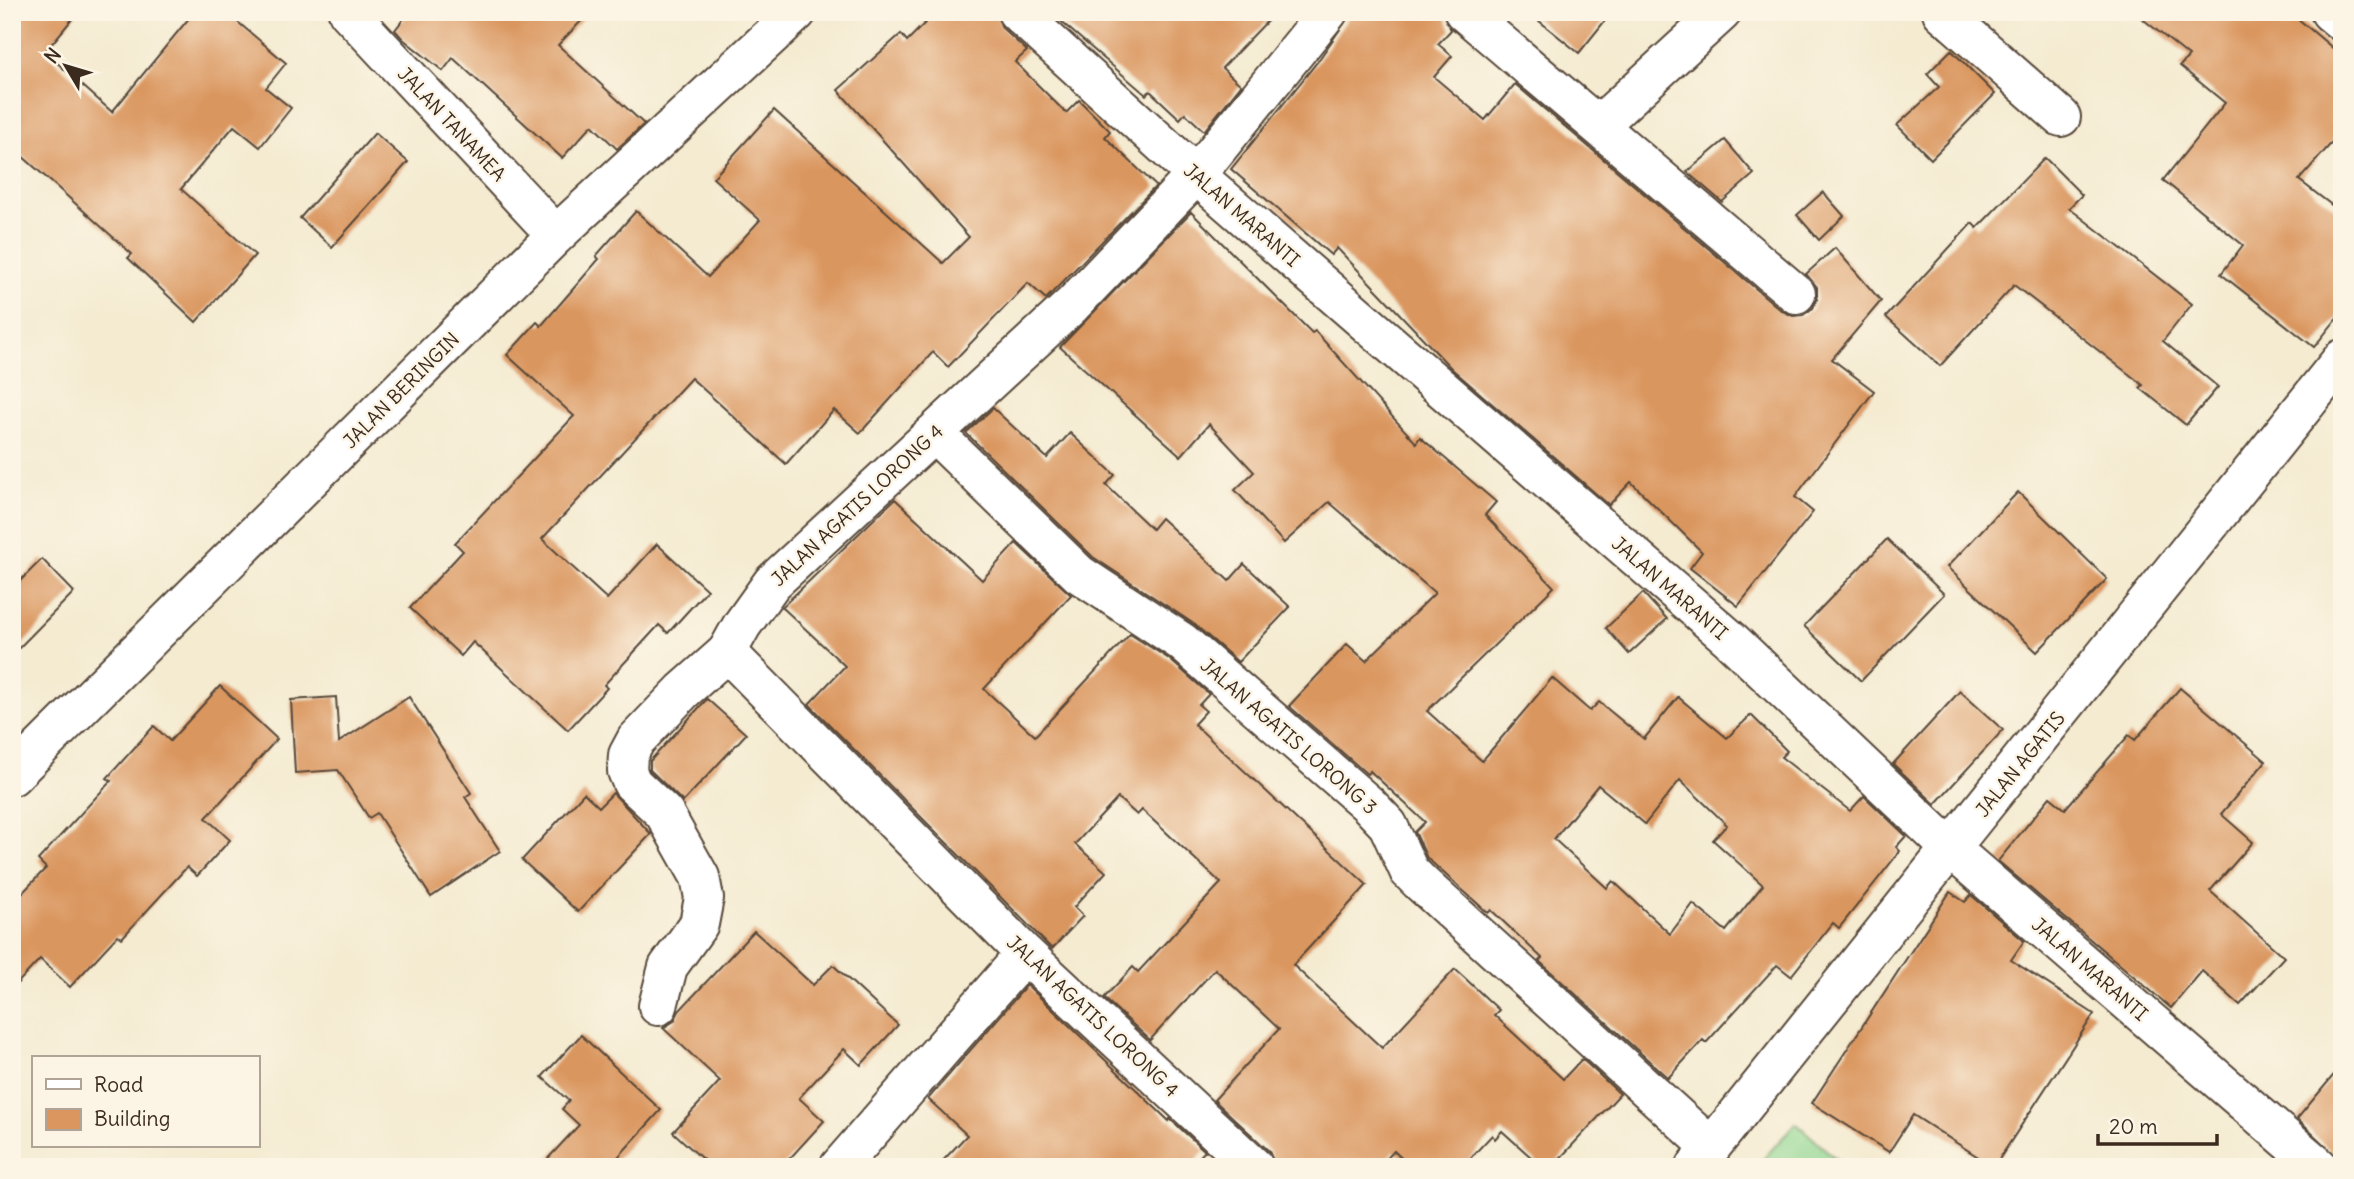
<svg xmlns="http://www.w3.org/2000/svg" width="2354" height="1179" font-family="Delius,sans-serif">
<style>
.green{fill:#8fd691;stroke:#658058;stroke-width:2}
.building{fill:#da965e;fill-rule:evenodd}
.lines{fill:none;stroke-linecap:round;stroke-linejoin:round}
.street-casing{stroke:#574739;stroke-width:42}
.secondary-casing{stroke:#574739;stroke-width:42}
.street{stroke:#fff;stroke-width:38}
.secondary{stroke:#fff;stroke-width:38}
.labels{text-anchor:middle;stroke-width:5;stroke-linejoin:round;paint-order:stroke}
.street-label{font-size:19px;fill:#3b2a1e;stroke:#fcf5e5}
</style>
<rect width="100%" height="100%" fill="#fcf5e5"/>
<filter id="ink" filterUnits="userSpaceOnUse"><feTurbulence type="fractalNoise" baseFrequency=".0143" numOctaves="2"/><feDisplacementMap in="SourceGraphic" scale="14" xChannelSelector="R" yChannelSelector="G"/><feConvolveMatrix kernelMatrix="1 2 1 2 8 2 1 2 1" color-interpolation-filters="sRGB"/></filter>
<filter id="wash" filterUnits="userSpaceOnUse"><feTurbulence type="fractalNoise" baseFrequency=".00686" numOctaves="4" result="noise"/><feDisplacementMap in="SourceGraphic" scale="28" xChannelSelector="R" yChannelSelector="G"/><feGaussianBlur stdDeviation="1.57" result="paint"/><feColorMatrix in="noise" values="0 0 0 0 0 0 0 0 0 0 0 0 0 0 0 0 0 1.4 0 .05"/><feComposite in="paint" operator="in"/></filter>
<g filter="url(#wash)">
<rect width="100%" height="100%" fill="#f4ebd1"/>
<polygon class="green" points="1796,1123 1845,1167 1756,1167"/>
<g id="blocks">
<g class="building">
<polygon points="12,12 78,12 45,52 112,112 194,12 226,12 286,63 266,88 291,108 260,147 234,126 181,189 255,255 196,322 128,258 132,254 12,147"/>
<polygon points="409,12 590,12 558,45 644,124 617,149 592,125 562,158 453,58 443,71 403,39 395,30"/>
<polygon points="936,12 996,12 1002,28 1027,51 1015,62 1066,113 1079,100 1110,131 1105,137 1156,186 1046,299 1028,283 948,367 933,352 860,433 834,410 786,464 691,378 542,539 607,599 657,544 707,590 668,633 659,625 604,685 607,688 568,730 473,642 461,656 410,608 463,551 455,543 574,416 507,355 537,322 541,326 599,259 596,256 636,211 708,277 760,220 713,178 774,110 943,263 969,237 838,90 901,34 907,41"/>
<polygon points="1050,12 1276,12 1222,68 1241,85 1204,131 1185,113 1180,119 1150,91 1146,95"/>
<polygon points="1352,12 1443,12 1451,30 1438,44 1452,56 1434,77 1485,120 1515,84 1782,311 1793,316 1803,315 1813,308 1817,299 1817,287 1806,274 1835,248 1881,301 1832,359 1874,391 1795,497 1813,512 1738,606 1690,568 1702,552 1631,482 1609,505 1452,369 1337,248 1331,255 1231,169 1318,61"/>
<polygon points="1528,12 1612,12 1579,53"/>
<polygon points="2134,12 2290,12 2342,56 2342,131 2299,180 2342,213 2342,312 2314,347 2221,274 2243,245 2163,180 2225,103 2180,66 2189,56"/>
<polygon points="1951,50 1995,94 1931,159 1897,125 1939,87 1927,74"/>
<polygon points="375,133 408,162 332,247 300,218"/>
<polygon points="1725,140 1754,174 1722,202 1687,172"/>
<polygon points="2045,158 2082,195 2069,208 2192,304 2163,341 2218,387 2186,425 2140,388 2143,385 2014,285 1940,366 1886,317 1972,223 1977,228"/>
<polygon points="1823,192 1844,216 1819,240 1797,215"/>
<path d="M 1191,212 L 1312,333 L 1315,331 L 1416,443 L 1420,437 L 1496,502 L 1485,515 L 1554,587 L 1427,711 L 1482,761 L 1552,678 L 1590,711 L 1599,702 L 1644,739 L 1678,697 L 1727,738 L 1751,715 L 1787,751 L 1781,757 L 1850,811 L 1864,796 L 1906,836 L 1896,847 L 1900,851 L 1839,928 L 1833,923 L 1791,976 L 1777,965 L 1706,1043 L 1703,1040 L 1668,1078 L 1539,961 L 1542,958 L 1491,910 L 1488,913 L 1427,858 L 1415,832 L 1425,822 L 1370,771 L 1367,774 L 1289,706 L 1347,644 L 1366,661 L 1435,593 L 1329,502 L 1284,543 L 1235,490 L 1254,472 L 1209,424 L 1181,456 L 1060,347 ZM 1680,780 L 1727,825 L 1713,840 L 1763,885 L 1726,931 L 1693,904 L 1670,934 L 1613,881 L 1607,888 L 1554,839 L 1598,785 L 1645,824 Z"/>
<polygon points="993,408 1047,458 1070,433 1115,475 1106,485 1152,529 1161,518 1229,581 1244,564 1290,607 1238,662 1194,624 1093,557 966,433"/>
<polygon points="2018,492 2107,579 2037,652 1947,567"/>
<polygon points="895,499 982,580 1016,543 1071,595 984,689 1035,736 1130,634 1169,659 1209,694 1199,705 1206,711 1194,724 1367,885 1293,965 1382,1048 1455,969 1499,1010 1494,1015 1563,1079 1582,1059 1620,1094 1552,1167 1542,1167 1502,1131 1495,1139 1492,1135 1462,1167 1411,1167 1394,1151 1379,1167 1275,1167 1269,1151 1214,1100 1279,1029 1215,969 1150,1040 1104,998 1133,967 1138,972 1221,883 1142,810 1137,815 1118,798 1075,844 1106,872 1074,907 1083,916 1052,949 809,704 845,666 782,607"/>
<polygon points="1887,539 1944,594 1861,681 1804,626"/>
<polygon points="42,559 74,592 12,655 12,589"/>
<polygon points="1643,593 1667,619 1629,654 1606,628"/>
<polygon points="220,686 277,739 206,818 230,840 197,876 187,867 122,938 118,935 70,987 40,959 12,989 12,904 46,868 38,860 111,781 107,778 154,726 170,741"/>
<polygon points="2180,688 2266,761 2221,814 2253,842 2210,891 2284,957 2240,1005 2202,971 2171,1008 1998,861 2050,797 2065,809 2129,735 2135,740"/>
<polygon points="1960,691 2003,730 1935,804 1893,764"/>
<polygon points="336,697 339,742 409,697 471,793 465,797 500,851 431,897 377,813 369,818 338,770 295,773 291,700"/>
<polygon points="707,699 746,734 683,802 650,770 650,761"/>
<polygon points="584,793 599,807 613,793 651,834 578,912 522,860"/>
<polygon points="1950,892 1965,902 1971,895 2024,941 2011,960 2094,1014 1994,1167 1913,1115 1889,1152 1812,1103"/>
<polygon points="754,931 813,985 833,965 898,1025 861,1065 844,1049 799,1098 824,1121 782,1167 711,1167 673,1132 720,1081 663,1028 674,1021 679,1011"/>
<polygon points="1027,985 1169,1121 1170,1119 1205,1151 1190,1167 937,1167 967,1135 928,1099"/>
<polygon points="581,1035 661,1110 609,1167 540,1167 579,1125 562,1109 569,1101 542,1077"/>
<polygon points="2342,1065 2342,1162 2297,1119"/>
</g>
</g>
</g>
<g filter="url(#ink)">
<use href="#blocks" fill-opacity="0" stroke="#574739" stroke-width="2"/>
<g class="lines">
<defs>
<g id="street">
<polyline points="348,12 556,235"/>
<polyline points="1017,12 1196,175 1730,639 1951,849 2319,1167"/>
<polyline points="1464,12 1796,294"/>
<polyline points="1942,12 2061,117"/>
<polyline points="2330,12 2342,22"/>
<polyline points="1599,125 1722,12"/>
<polyline points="934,433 1079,574 1182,642 1369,805 1388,825 1409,871 1421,883 1711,1147"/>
<polyline points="658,1006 668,967 699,924 704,898 700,877 664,813 632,783 627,771 628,755 636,740 683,691 727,652"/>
<polyline points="1696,1166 2342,359"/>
<polyline points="839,1167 1025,954"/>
<polyline points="1254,1167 1025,954 727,652 742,625 772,583 1072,305 1196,175 1328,12"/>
</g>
<polyline id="secondary" points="12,776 556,235 797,12"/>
</defs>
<use href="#street" class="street-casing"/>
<use href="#secondary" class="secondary-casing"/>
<use href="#street" class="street"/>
<use href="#secondary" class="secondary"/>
</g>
</g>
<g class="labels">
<g class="street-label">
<text transform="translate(452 124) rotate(47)" y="7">JALAN TANAMEA</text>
<text transform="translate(1242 215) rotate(41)" y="7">JALAN MARANTI</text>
<text transform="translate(401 390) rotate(-45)" y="7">JALAN BERINGIN</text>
<text transform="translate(857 505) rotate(-43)" y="7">JALAN AGATIS LORONG 4</text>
<text transform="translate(1670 588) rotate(41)" y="7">JALAN MARANTI</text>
<text transform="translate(1289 736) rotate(41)" y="7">JALAN AGATIS LORONG 3</text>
<text transform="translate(2020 764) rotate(-51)" y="7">JALAN AGATIS</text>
<text transform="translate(2090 969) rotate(41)" y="7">JALAN MARANTI</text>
<text transform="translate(1093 1016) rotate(43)" y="7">JALAN AGATIS LORONG 4</text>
</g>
</g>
<rect width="2354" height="1179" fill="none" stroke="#fcf5e5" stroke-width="42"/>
<rect x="32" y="1056" width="228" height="91" fill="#fcf5e5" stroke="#afa495" stroke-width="2"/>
<rect x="46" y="1079" width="35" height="10" fill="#ffffff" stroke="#afa495" stroke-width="2"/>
<text x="94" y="1092" font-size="21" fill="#3b2a1e">Road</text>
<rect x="46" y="1109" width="35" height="21" fill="#da965e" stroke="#afa495" stroke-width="2"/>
<text x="94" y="1126" font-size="21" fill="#3b2a1e">Building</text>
<g transform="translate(66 66) rotate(308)" stroke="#fcf5e5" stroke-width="5" paint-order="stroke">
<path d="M0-5L12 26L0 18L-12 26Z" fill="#3b2a1e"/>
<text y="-10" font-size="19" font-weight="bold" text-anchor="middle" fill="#3b2a1e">N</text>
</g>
<path d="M2098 1134v10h119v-10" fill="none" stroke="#3b2a1e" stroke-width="3.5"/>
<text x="2109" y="1134" font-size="21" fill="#3b2a1e" stroke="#fcf5e5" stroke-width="5" paint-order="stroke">20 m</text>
</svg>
